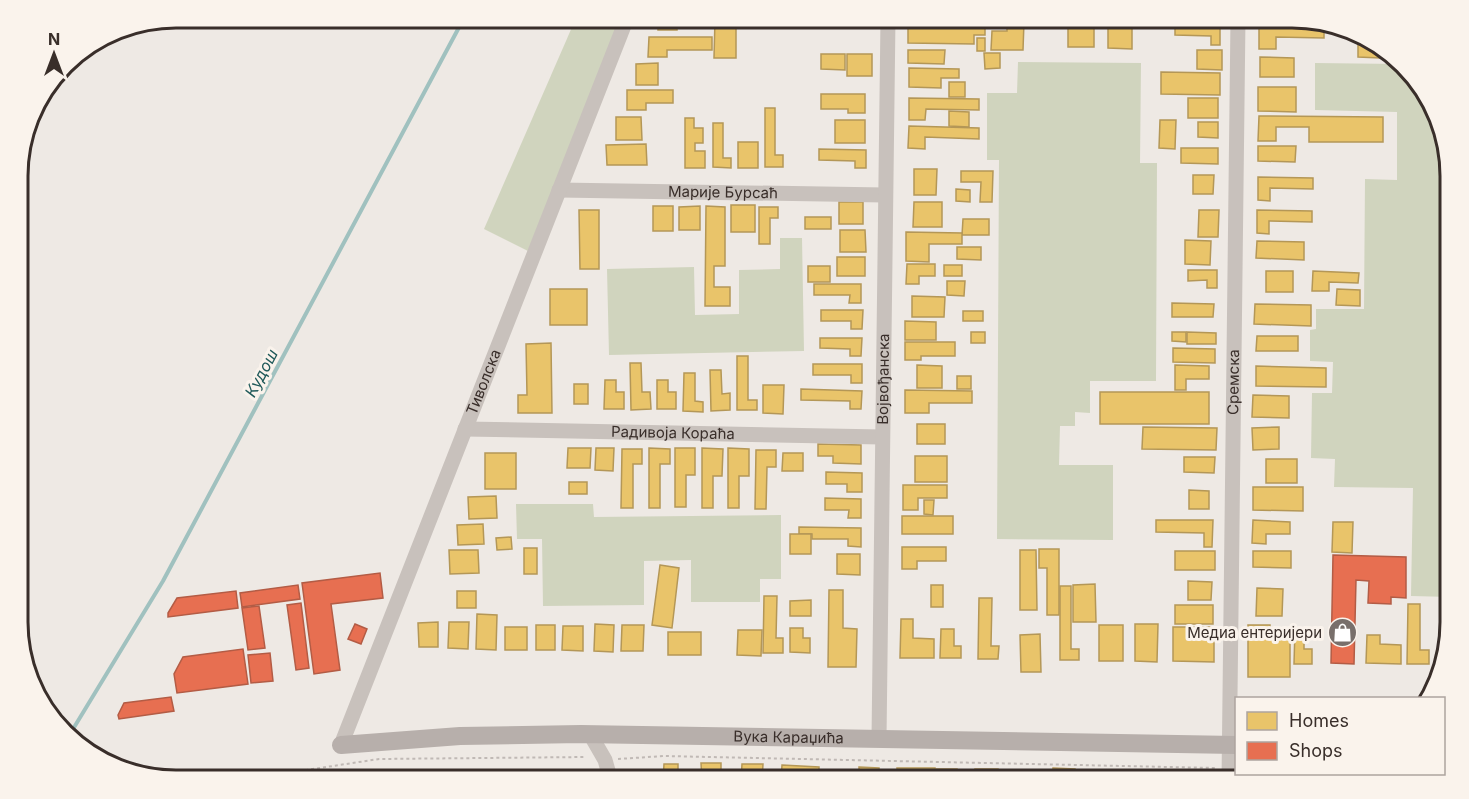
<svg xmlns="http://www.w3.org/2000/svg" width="1469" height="799" font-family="Inter,sans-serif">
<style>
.green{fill:#d0d4be}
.homes{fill:#e9c46a;stroke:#b49757;stroke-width:1.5}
.shops{fill:#e76f51;stroke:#b35c45;stroke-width:1.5}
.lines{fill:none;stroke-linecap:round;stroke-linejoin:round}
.stream{stroke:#a0c1bf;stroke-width:4}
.path{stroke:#c0b9b5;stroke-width:2;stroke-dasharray:3 3;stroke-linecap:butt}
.minor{stroke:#c8c1bc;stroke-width:15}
.major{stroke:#b7afab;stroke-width:18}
.labels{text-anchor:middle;stroke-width:6;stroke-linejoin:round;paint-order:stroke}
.street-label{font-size:15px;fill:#392e2a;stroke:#faf3ec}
.poi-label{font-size:15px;fill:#392e2a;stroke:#faf3ec;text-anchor:end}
.water-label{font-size:16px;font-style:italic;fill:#205a5a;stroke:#faf3ec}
.rim{fill:none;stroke:#392e2a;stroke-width:3}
</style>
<rect width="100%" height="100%" fill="#eee9e4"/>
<g class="green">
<polygon points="576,18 621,18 528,251 484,229"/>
<polygon points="1018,62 1141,63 1140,163 1157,163 1156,381 1090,381 1090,413 1075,412 1075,426 1060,426 1059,465 1113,465 1113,540 997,539 999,160 987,160 987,93 1017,93"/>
<polygon points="1315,63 1398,64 1424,89 1439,131 1438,138 1441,139 1451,166 1451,597 1411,596 1413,488 1334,487 1335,459 1311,458 1312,393 1332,393 1333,362 1310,361 1310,330 1316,329 1316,309 1364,309 1365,179 1397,180 1397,112 1315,110"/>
<polygon points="780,238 802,238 804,351 609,355 607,269 694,267 695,315 739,314 739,270 780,269"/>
<polygon points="516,504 593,504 594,517 781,515 781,579 760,579 760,602 691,602 691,560 644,561 644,605 543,606 542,539 517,539"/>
</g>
<g class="homes">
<polygon points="658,18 703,18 703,23 677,23 677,30 658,30"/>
<polygon points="715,20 736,20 736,58 714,58"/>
<polygon points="908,21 985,22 985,35 974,35 974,44 908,43"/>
<polygon points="1007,22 1024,22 1023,50 991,50 992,31 1007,31"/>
<polygon points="1175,25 1220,25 1220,45 1211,45 1211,36 1175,35"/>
<rect x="1068" y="27" width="26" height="20"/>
<polygon points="1259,27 1324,28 1324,38 1276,37 1276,49 1259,49"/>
<polygon points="1108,28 1132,28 1132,49 1108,48"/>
<polygon points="1358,36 1371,39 1380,47 1380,58 1358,57"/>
<polygon points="649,37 712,37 712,50 667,50 667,57 648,57"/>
<rect x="977" y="38" width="8" height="13"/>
<polygon points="908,50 945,50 944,64 908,63"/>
<polygon points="1197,50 1222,50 1222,70 1197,69"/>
<polygon points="984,53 1000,53 1000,68 985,69"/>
<polygon points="821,54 845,54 845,70 821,69"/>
<rect x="847" y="54" width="25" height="22"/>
<polygon points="1260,57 1294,58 1294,77 1260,77"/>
<polygon points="658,63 658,85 636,85 636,64"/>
<polygon points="909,68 959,69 959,78 941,78 941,88 909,87"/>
<polygon points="1161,72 1220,73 1220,95 1161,94"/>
<rect x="949" y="82" width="16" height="15"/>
<polygon points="1258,87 1296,87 1296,112 1258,111"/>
<polygon points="627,90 673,90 673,103 646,103 646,110 627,110"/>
<polygon points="821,94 865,94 865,113 848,113 848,109 821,109"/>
<polygon points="909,98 979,99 979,110 926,109 925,120 909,120"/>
<rect x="1188" y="98" width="30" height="20"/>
<polygon points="765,108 775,108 775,155 783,155 783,167 765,167"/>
<polygon points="949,111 969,112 969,127 949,126"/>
<polygon points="1259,116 1383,117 1383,142 1309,142 1309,127 1276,127 1276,141 1258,141"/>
<polygon points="616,117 641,117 642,140 616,140"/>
<polygon points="685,118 694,118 694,128 703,128 703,143 695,143 695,151 705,151 705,168 685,168"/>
<rect x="835" y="120" width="30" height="23"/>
<polygon points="1160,120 1176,120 1175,149 1159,148"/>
<polygon points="1198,122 1218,122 1218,138 1198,137"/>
<polygon points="713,123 723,123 723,158 731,158 731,168 713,167"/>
<polygon points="909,126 979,128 979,139 925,137 925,149 908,148"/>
<rect x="738" y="142" width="20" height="26"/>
<polygon points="646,144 647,165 607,165 606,145"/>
<polygon points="1258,146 1296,146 1295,162 1258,161"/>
<polygon points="1181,148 1218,148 1218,164 1181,163"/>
<polygon points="819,149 866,150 866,168 855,168 855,161 819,160"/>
<polygon points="914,169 937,169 936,195 914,195"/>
<polygon points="961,171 993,171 992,202 980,202 981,182 961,182"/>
<polygon points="1193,175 1214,175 1213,194 1193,194"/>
<polygon points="1258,177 1313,178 1313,189 1270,188 1270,201 1258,200"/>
<polygon points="956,189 970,190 970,202 956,201"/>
<rect x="839" y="202" width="24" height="22"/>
<polygon points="914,202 942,202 942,227 913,227"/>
<rect x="731" y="205" width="24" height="27"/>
<rect x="653" y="206" width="20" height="25"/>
<polygon points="700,206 700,230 679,230 679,207"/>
<polygon points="706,206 725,207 725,266 714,266 714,287 730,287 730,306 705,306"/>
<polygon points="759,207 778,207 778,218 770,218 770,244 759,244"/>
<polygon points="579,210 599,210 599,269 580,269"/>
<polygon points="1199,210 1219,210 1218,237 1198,237"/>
<polygon points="1257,210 1312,211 1312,222 1269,221 1269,234 1257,233"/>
<rect x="805" y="217" width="26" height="12"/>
<polygon points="963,219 989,219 989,235 962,235"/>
<polygon points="840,230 865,230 866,252 840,252"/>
<polygon points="906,232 962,233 962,244 929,244 929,262 906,261"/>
<polygon points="1185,240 1211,241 1210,265 1185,264"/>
<polygon points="1257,241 1304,242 1304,260 1256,258"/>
<polygon points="957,247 981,247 981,260 957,259"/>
<rect x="837" y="257" width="28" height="19"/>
<polygon points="907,264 935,264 935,276 919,276 919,284 906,284"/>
<rect x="944" y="265" width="18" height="11"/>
<rect x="808" y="266" width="22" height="16"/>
<polygon points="1188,270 1217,270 1217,288 1207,288 1207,280 1188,281"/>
<rect x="1266" y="271" width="27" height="21"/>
<polygon points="1313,271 1359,273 1358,283 1329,282 1329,291 1312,291"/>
<polygon points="947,281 965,281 964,296 947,295"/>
<polygon points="814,284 861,284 861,303 849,303 850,295 814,295"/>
<rect x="550" y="289" width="37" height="36"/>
<polygon points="1337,289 1360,290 1360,306 1336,305"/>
<polygon points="912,296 945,297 944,317 912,317"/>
<polygon points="1172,303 1214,304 1213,317 1172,317"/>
<polygon points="1255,304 1311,305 1311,326 1254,324"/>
<polygon points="821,310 863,310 862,329 851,329 851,321 821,321"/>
<rect x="963" y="311" width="20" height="10"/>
<polygon points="905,321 936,322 936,340 905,340"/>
<rect x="971" y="332" width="14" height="11"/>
<polygon points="1172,332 1186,332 1186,342 1172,341"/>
<polygon points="1187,332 1216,333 1216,344 1187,344"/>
<polygon points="1257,336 1298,336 1298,351 1256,351"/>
<polygon points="820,338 862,338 861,356 850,356 850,349 820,348"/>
<polygon points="905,342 955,342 955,356 921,356 921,360 905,360"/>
<polygon points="551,343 552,413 518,413 518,395 527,395 526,344"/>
<polygon points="1173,348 1215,349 1215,363 1173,362"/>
<polygon points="737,356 748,356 748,400 757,400 757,410 737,410"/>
<polygon points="630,363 641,363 642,392 650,392 651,409 631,410"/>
<polygon points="813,364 862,364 862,383 851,383 851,375 813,375"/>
<polygon points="917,365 942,366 942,388 917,388"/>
<polygon points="1175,365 1209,366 1209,379 1186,379 1186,390 1175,390"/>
<polygon points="1256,366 1326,368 1326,387 1256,386"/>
<polygon points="710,370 721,370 722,394 730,393 730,410 711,411"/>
<polygon points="684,373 695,373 695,401 703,402 703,412 683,411"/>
<rect x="957" y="376" width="14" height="13"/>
<polygon points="605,380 616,380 616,392 624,392 624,409 604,409"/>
<polygon points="657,380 668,380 668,392 676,392 676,409 657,409"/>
<rect x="574" y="384" width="14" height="20"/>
<polygon points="763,385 784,385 783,414 763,413"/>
<polygon points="801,389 862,391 861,409 850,409 850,401 801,400"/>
<polygon points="905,390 972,391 972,403 929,403 929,413 905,413"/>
<rect x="1100" y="392" width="109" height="32"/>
<polygon points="1253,395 1289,396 1289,418 1252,417"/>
<rect x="917" y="424" width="28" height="20"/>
<polygon points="1143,427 1217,428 1216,450 1142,449"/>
<polygon points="1279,427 1279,449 1253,450 1252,428"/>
<polygon points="818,444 861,445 861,464 833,463 833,456 818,456"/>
<polygon points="568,448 591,448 590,468 567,468"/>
<polygon points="596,448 614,448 613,471 595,470"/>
<polygon points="649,448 670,449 670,464 660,464 660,508 649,508"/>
<polygon points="675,448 695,448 695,475 686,475 686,507 675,507"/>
<polygon points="702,448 723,449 722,476 713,476 713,508 702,508"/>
<polygon points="728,448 749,449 749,476 739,476 739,508 728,508"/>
<polygon points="622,449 642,449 642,464 633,464 633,508 621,508"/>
<polygon points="756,450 776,450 776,467 767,467 766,509 755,509"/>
<rect x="485" y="453" width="31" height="36"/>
<polygon points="783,453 803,453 803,471 782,471"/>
<rect x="915" y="456" width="32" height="26"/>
<polygon points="1184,457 1215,457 1214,473 1184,472"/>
<rect x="1266" y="459" width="31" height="24"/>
<polygon points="826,472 862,473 862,492 847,492 847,484 826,484"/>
<rect x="569" y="482" width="18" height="12"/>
<polygon points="903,485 947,485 947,498 918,498 918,510 903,510"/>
<polygon points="1253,487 1303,487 1303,511 1253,510"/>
<polygon points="1189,490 1209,491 1209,509 1189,509"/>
<polygon points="496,496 497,518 469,519 468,497"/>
<polygon points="825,498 861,499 861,518 848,518 849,510 825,510"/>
<polygon points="924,500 934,500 933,515 924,514"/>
<rect x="902" y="516" width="51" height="18"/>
<polygon points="1156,520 1213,520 1212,547 1204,547 1204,533 1156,532"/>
<polygon points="1253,520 1290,522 1290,534 1266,534 1266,544 1252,543"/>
<polygon points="1333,522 1353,522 1352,553 1332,552"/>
<polygon points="483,524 484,544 458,545 457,525"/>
<polygon points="799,527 861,528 861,547 848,546 848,539 812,539 812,534 799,534"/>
<rect x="790" y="534" width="21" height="20"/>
<polygon points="511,537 512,549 497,550 496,538"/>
<polygon points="902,547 946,547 946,561 917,561 917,569 902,569"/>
<rect x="524" y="548" width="13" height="26"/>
<polygon points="1039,549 1059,549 1059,615 1047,615 1047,568 1039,568"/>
<polygon points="449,550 478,550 479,573 450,574"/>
<polygon points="1020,550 1036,550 1037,610 1020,610"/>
<rect x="1175" y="551" width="40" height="19"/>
<polygon points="1253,551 1291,551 1291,568 1253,567"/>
<polygon points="837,554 860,554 860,575 837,574"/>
<polygon points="660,565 679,568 672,628 652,625"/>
<polygon points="1188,581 1212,582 1211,600 1188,600"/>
<polygon points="1095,584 1096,622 1073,622 1073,585"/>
<rect x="931" y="585" width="12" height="22"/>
<polygon points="1060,586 1071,586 1071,649 1079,649 1079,660 1060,660"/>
<polygon points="1257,588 1283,589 1282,616 1256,616"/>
<polygon points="829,590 843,590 843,628 857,629 856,667 828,667"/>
<rect x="457" y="591" width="19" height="17"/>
<polygon points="764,596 777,596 776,638 783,638 783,653 763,653"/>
<polygon points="979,598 992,598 991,646 999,646 998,659 978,659"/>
<polygon points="811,600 811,616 790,616 790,601"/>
<polygon points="1408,604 1420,604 1420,650 1429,650 1429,664 1407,664"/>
<rect x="1175" y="605" width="38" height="19"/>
<polygon points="477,614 497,615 496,650 476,649"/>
<polygon points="901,619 913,619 913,638 934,639 934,658 900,658"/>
<polygon points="438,622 438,647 419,647 418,623"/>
<polygon points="449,622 469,622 468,649 448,648"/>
<polygon points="595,624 614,625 613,652 594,651"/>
<polygon points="1135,624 1158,624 1157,662 1135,661"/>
<rect x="536" y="625" width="19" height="25"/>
<polygon points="622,625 644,625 643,651 621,651"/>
<rect x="1099" y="625" width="24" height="36"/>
<polygon points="1248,625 1270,625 1270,633 1290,633 1290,677 1248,677"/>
<polygon points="563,626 583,626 583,651 562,650"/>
<rect x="505" y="627" width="22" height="23"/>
<polygon points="1173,627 1214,627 1214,662 1173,661"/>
<polygon points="790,628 803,628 803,638 810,638 810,653 790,652"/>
<polygon points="941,629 954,629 954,646 961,646 961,658 940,658"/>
<polygon points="1295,629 1304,629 1304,649 1312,649 1312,664 1294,664"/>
<polygon points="738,630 762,630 761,656 737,655"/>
<rect x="668" y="632" width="33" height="23"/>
<polygon points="1040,634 1041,672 1021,672 1020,635"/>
<polygon points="1367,635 1380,635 1380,644 1401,645 1401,664 1366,663"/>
<polygon points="701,763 721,763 721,781 702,781"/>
<polygon points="664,764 678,764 678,781 663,781"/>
<polygon points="742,764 763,764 762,781 741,781"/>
<polygon points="782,765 819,767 819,781 807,781 807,776 796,776 796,781 781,781"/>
<polygon points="859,767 879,768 879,781 859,781"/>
<polygon points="897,768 935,768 935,780 897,781"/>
<polygon points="1053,768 1075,769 1075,781 1052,781"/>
<rect x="936" y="769" width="21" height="12"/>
<rect x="975" y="769" width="23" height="12"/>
<rect x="999" y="770" width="15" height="11"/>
<polygon points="1016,770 1036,770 1035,781 1016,781"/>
<polygon points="1187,771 1212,772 1212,781 1187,781"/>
<rect x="1092" y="772" width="23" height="9"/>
<polygon points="1147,772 1167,772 1167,781 1146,781"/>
<polygon points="1170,772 1184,773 1184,781 1170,781"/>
<rect x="1248" y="774" width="22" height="7"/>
<polygon points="1288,774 1309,774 1309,779 1288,781"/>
</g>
<g class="shops">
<polygon points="1333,555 1406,557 1406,598 1391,597 1391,604 1368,603 1369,581 1356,580 1354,664 1331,663"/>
<polygon points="380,573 383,598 331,604 340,670 314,674 302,583"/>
<polygon points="298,585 300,599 242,607 240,593"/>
<polygon points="236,591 238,608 168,617 168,613 177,598"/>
<polygon points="301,603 309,668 296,670 287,605"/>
<polygon points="259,606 265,648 248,650 242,608"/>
<polygon points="355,624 367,629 361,644 348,639"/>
<polygon points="243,649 248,684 177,693 174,674 183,657"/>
<polygon points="270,653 273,681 251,683 248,655"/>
<polygon points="171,697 174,711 119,719 118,715 124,703"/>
</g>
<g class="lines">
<polyline class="stream" points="70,734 163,581 464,18"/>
<g class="path">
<polyline points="19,189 23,320 22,573 19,643"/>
<polyline points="618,759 664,756 1215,768"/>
<polyline points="234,781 379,759 586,757"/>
</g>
<g class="minor">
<path id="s1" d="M 559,190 L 885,195"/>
<path id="s2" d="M 465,429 L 882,437"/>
<polyline points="590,734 605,760 611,781"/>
<path id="s3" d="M 879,739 L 888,18"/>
<path id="s4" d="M 341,745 L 627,18"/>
<path id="s5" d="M 1229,781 L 1238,18"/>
</g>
<path class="major" id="s6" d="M 341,745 L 460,736 L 581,734 L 1236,745"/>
</g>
<defs>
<symbol id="shop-disc" viewBox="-11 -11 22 22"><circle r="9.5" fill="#786f6b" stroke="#faf3ec"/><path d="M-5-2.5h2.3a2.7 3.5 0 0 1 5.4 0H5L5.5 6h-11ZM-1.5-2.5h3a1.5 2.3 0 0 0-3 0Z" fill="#fff"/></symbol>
</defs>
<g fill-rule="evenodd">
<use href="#shop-disc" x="1326" y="616" width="33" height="33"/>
</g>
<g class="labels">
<g class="street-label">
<text dy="5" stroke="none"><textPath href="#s1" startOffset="164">Марије Бурсаћ</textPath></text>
<text dy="5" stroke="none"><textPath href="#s3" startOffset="360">Војвођанска</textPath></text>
<text dy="5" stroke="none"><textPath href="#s4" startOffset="390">Тиволска</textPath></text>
<text dy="5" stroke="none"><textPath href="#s5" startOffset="399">Сремска</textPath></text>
<text dy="5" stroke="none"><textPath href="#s2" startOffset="208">Радивоја Кораћа</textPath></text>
<text dy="5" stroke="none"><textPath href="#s6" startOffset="448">Вука Караџића</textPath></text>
</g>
<g class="poi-label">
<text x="1322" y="638">Медиа ентеријери</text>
</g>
<g class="water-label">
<text transform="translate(261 373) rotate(-62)" y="6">Кудош</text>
</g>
</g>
<path d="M0 0H1469V799H0ZM176 28H1292A148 148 0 0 1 1440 176V622A148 148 0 0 1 1292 770H176A148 148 0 0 1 28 622V176A148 148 0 0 1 176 28Z" fill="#faf3ec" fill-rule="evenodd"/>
<path class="rim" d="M176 28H1292A148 148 0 0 1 1440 176V622A148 148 0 0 1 1292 770H176A148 148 0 0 1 28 622V176A148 148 0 0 1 176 28Z"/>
<rect x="1235" y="697" width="210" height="78" fill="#faf3ec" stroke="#ada49e" stroke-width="1.5"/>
<rect x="1247" y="712" width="30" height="18" fill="#e9c46a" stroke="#ada49e" stroke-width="1.5"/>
<text x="1289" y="727" font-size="18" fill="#392e2a">Homes</text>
<rect x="1247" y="742" width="30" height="18" fill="#e76f51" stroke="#ada49e" stroke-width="1.5"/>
<text x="1289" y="757" font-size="18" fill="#392e2a">Shops</text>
<g transform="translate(54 54)" stroke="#faf3ec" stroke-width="4.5" paint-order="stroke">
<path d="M0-4.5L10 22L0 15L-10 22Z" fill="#392e2a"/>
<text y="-9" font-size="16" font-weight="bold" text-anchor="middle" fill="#392e2a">N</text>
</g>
</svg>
